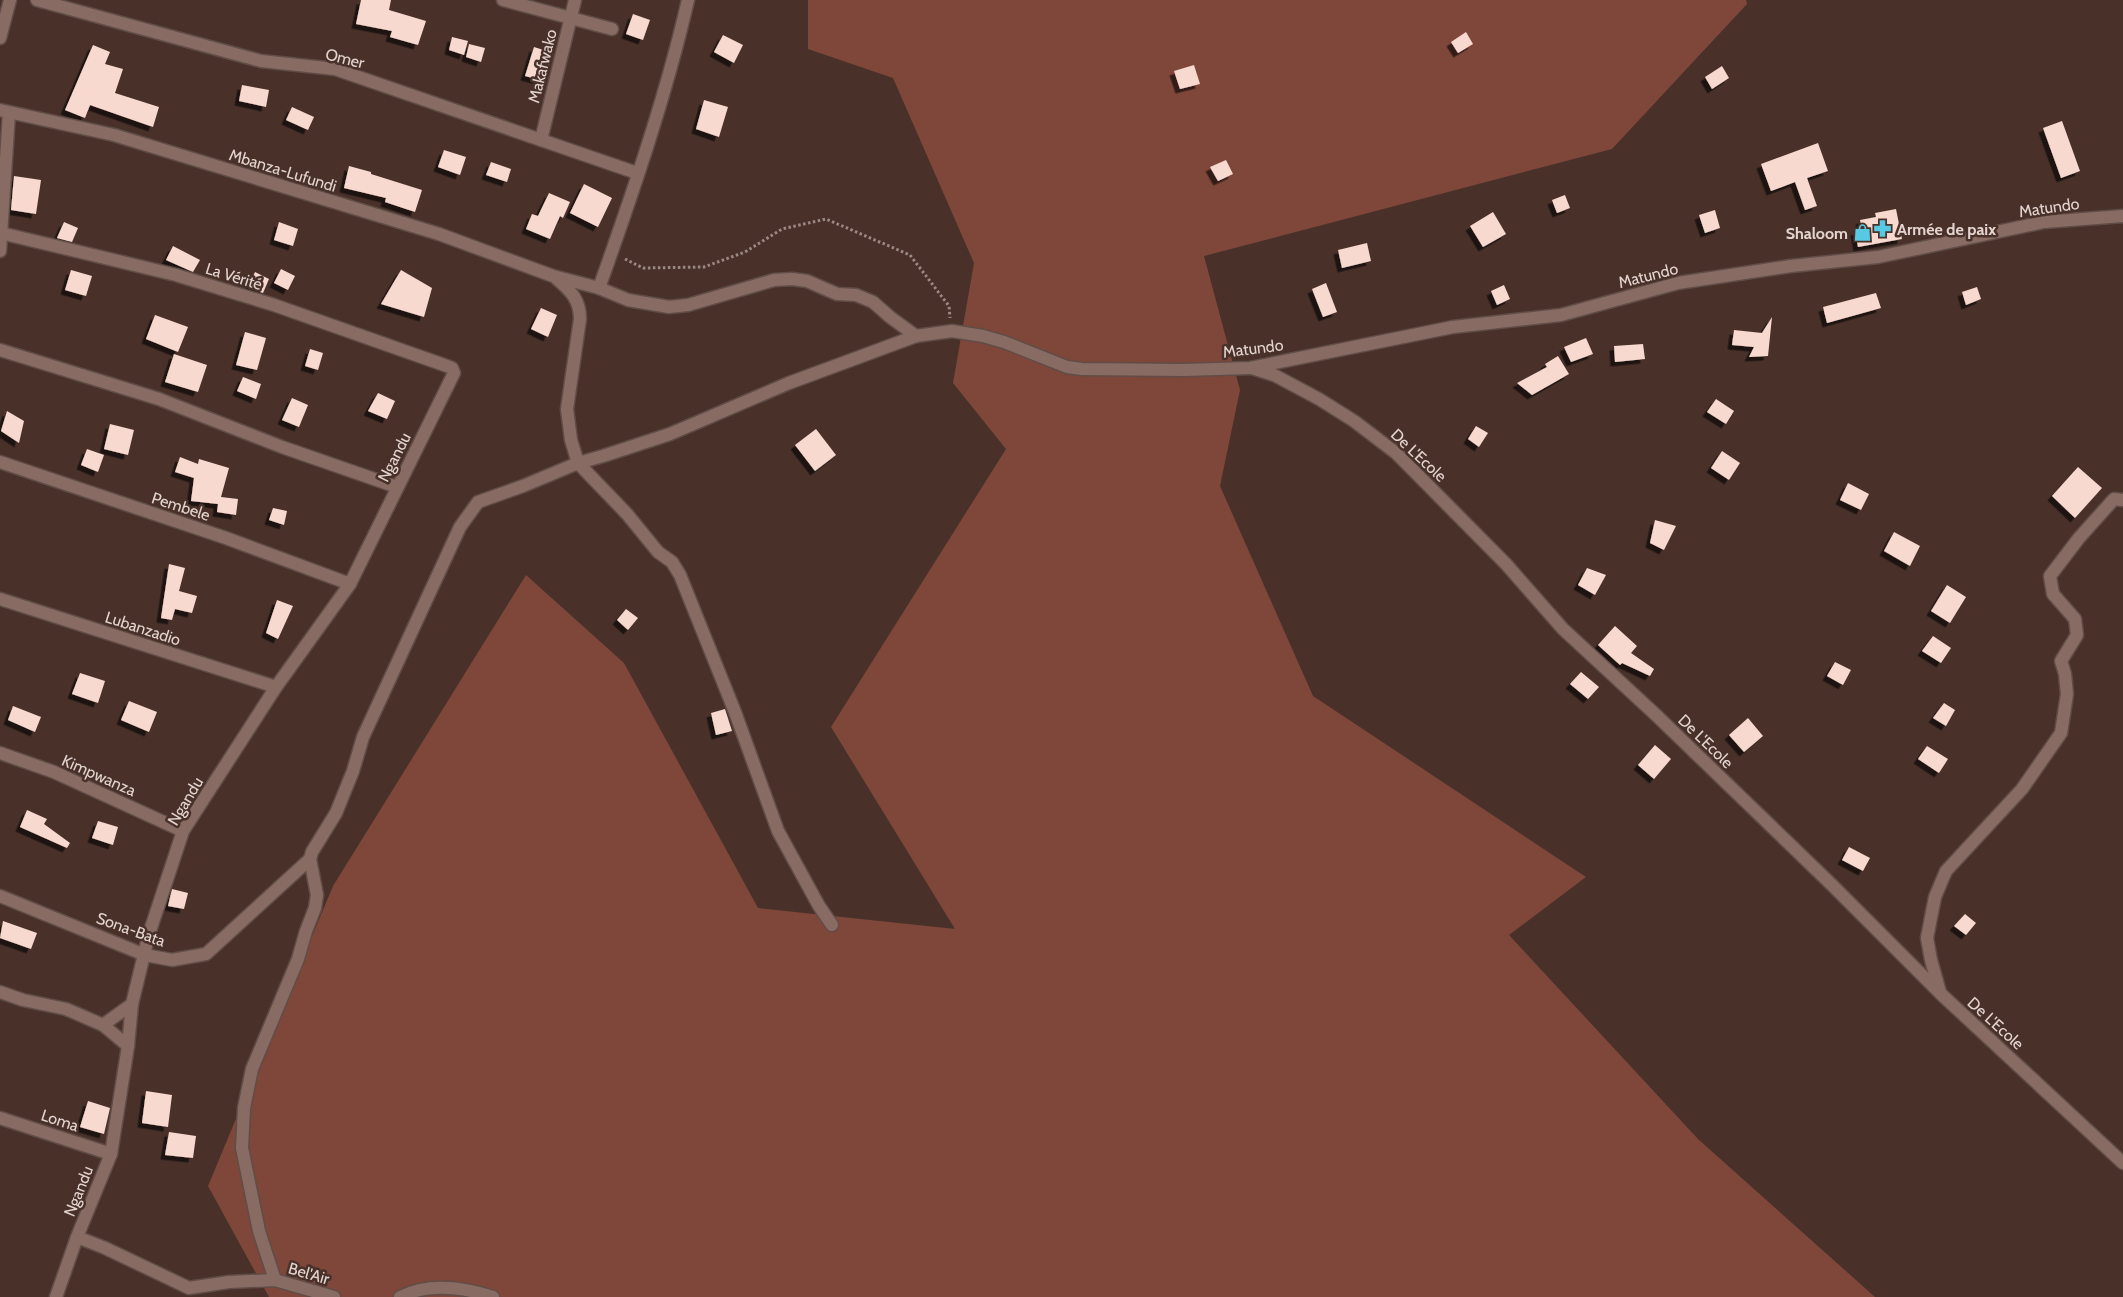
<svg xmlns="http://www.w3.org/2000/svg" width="2123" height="1297" font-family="Cabin,sans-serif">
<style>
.green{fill:#7e4739}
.building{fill:#f8d9d0;filter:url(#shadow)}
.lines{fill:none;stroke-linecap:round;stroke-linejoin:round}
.street-casing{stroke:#614d47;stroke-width:15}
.path{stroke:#9b8882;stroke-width:3;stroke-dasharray:2.5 2.5;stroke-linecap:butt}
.street{stroke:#886c64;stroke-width:12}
.labels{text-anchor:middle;stroke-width:5;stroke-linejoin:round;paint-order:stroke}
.street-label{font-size:16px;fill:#e4d4cf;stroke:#49312a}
.poi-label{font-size:16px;font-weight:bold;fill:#e4d4cf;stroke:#49312a;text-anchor:start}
</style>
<defs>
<filter id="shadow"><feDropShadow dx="-4.5" dy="4.5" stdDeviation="0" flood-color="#0009"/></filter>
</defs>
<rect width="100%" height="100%" fill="#49312a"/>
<polygon class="green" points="808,0 1746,0 1747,4 1612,149 1204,256 1240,390 1220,486 1313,696 1586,877 1509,935 1698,1139 1875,1297 269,1297 208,1186 333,886 526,575 624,663 758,908 955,929 831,727 1006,449 953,383 974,263 893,78 808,49"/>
<g class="building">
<polygon points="361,0 391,0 389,10 426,21 418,45 390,37 392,31 356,24"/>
<polygon points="633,14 650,20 643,40 626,34"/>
<polygon points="1466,32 1473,44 1458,53 1451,42"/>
<polygon points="723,35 743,45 734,63 714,52"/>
<polygon points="452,37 468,41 464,55 449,50"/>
<polygon points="469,44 485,48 481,62 466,57"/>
<polygon points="93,45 110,52 105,64 123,69 115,93 159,107 153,127 90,105 85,118 65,110"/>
<polygon points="534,47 553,53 544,81 525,76"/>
<polygon points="1194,65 1200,84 1180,89 1174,71"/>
<polygon points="1722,66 1729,78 1712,89 1705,77"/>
<polygon points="242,85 269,90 266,107 239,101"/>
<polygon points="704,100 728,107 719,137 696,129"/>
<polygon points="292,107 314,117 308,130 286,120"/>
<polygon points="2062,121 2080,171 2061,178 2043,128"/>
<polygon points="1818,143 1828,171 1807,178 1817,206 1805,210 1795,182 1771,191 1761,164"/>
<polygon points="444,150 466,157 460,175 438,167"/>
<polygon points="1226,160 1233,174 1218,181 1210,167"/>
<polygon points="491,162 511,169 507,182 486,175"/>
<polygon points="349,166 371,172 371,174 422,190 415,212 385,202 386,198 344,188"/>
<polygon points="14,176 41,180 36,214 11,210"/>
<polygon points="584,184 612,198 598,227 570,213"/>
<polygon points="549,193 570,202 563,218 560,216 550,239 526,229 532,214 538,216"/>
<polygon points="1565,195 1570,208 1557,213 1552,200"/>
<polygon points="1896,209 1902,239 1858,247 1855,231 1862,229 1860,220 1876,217 1875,213"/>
<polygon points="1715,210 1720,228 1705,233 1699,215"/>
<polygon points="1493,212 1506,234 1483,247 1470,226"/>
<polygon points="64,222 78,228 72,242 57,238"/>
<polygon points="279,222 298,229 293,246 274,240"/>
<polygon points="1367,243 1371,261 1342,268 1338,250"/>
<polygon points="173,246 200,260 193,272 166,260"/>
<polygon points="281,269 295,276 288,290 274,283"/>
<polygon points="71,270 92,276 86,296 65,290"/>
<polygon points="401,270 432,288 424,317 381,304"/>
<polygon points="255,272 269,279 263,293 248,288"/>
<polygon points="1326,283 1337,312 1323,317 1312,289"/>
<polygon points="1504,285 1510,299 1497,305 1491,291"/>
<polygon points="1977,287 1981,299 1966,305 1962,292"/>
<polygon points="1876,293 1881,308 1827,323 1823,307"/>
<polygon points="541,308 557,315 548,337 531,329"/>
<polygon points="155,315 188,327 178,352 146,339"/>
<polygon points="1772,317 1768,356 1749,357 1754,347 1732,345 1734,330 1762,333"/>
<polygon points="245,332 266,338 257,370 236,365"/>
<polygon points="1586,338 1593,354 1571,362 1564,347"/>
<polygon points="1643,344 1645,359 1615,362 1614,346"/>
<polygon points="310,349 323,353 318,370 305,366"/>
<polygon points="174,354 207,365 198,392 165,382"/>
<polygon points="1558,356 1569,374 1532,395 1517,383 1547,367 1545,364"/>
<polygon points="243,377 261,384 256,399 237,391"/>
<polygon points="378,393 395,401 387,419 368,411"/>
<polygon points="292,398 308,405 299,427 282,420"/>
<polygon points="1716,399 1734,411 1726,424 1707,412"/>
<polygon points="7,411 24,421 19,443 1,431"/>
<polygon points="110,424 134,430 128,455 104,449"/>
<polygon points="1476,426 1488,433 1479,447 1468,439"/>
<polygon points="816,429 836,455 815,471 795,445"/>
<polygon points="87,449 104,455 98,472 81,465"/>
<polygon points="1722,451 1740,463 1729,480 1711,468"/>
<polygon points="180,457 198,464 199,459 229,468 221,497 238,499 236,515 217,512 218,504 191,501 194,478 175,472"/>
<polygon points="2078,467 2102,488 2075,518 2052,496"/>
<polygon points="1848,483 1869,494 1861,510 1840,500"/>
<polygon points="273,508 287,511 284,525 269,520"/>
<polygon points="1655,520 1676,526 1664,550 1650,543"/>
<polygon points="1894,532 1920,546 1910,566 1884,551"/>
<polygon points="169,564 185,568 179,591 197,596 192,613 175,609 172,620 161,618"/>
<polygon points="1587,568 1606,575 1595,595 1578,585"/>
<polygon points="1947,585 1966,597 1950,623 1931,611"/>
<polygon points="277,600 293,606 278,639 266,633"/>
<polygon points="626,609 638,618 628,630 617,620"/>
<polygon points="1615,626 1637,646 1631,653 1654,669 1650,676 1622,663 1620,665 1598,645"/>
<polygon points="1933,636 1951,648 1941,663 1922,651"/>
<polygon points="1835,662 1851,670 1843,685 1827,676"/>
<polygon points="1581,672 1599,687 1588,699 1570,684"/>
<polygon points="80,673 105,681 98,703 72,694"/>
<polygon points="129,701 157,712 149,732 121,720"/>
<polygon points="1944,703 1955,710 1946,726 1933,718"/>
<polygon points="13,706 41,717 35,732 8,720"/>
<polygon points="725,709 732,731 716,735 711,713"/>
<polygon points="1748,718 1763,736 1744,752 1729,735"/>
<polygon points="1655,745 1671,759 1654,779 1638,765"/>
<polygon points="1927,746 1948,759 1939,773 1918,759"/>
<polygon points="27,810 47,819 44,824 70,843 67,848 20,827"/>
<polygon points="98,821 118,827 113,845 92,838"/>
<polygon points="1849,847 1870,858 1863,871 1842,860"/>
<polygon points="172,889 188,893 184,909 168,906"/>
<polygon points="1965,914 1976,923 1966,935 1954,926"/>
<polygon points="3,921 37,933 31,949 0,938"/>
<polygon points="146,1091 172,1095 168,1127 142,1123"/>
<polygon points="88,1101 110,1108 104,1134 80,1127"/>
<polygon points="169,1132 196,1136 193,1158 165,1155"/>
</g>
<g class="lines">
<defs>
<g id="street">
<polyline points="37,0 261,61 335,69 637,173"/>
<polyline points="503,0 612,29"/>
<polyline points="0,38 10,0"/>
<polyline points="0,110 114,135 439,234 553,276 599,288 628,300 669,307 688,305 774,280 792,279 807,281 837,294 856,295 873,302 890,317 916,336"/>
<polyline points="541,140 575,0"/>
<polyline points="1,233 176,275 274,305 447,366 452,368 454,373 350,584 276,687 183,831 149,934 132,1004 128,1046 111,1154 77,1237 56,1297"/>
<polyline points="0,251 9,113"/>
<path d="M 557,279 C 571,291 580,300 580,319 L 567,409 L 571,440 L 578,463 L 627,514 L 658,552 L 672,562 L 680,575 L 735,712 L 778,831 L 819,906 L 832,925"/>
<path d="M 599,288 C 632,195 666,96 688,0"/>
<polyline points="0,350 159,399 282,447 397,487"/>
<polyline points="1252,368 1274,375 1319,399 1354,421 1396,453 1506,564 1563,629 1656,715 1832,885 1941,994 2123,1163"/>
<polyline points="0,462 226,538 350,584"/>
<polyline points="0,599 276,687"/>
<polyline points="0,753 54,772 183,831"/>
<polyline points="0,896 145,955 172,960 206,954 310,859"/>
<polyline points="0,992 23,1000 66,1009 103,1025 128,1046"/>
<polyline points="1940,992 1931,960 1927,938 1935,897 1946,871 2022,789 2061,733 2067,694 2065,674 2061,661 2077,635 2075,619 2053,594 2050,576 2079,538 2114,499 2123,500"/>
<polyline points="103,1025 132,1004"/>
<polyline points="0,1118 111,1154"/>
<polyline points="77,1237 105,1248 189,1288 229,1282 275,1280 334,1297"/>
<polyline points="275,1280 259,1231 242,1148 244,1108 252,1069 298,959 306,931 315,908 317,895 310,859 312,852 336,813 353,771 363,737 460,527 478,502 523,486 578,463 603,456 670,434 789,383 916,336 952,331 983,336 1004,342 1067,367 1082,369 1183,370 1250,368 1453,327 1561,315 1678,283 1791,266 1878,257 2044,222 2123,216"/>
<path d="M 400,1297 C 430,1282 463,1287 493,1297"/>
</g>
</defs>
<use href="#street" class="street-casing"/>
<polyline class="path" points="625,259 643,268 704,267 745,252 782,229 826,219 910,255 949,306 950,318"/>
<use href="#street" class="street"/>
</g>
<defs>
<symbol id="pharmacy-bare" viewBox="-9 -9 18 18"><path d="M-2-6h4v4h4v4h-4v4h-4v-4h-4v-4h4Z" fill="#58c9e3" stroke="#49312a" stroke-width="2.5" paint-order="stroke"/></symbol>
<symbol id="shop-bare" viewBox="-9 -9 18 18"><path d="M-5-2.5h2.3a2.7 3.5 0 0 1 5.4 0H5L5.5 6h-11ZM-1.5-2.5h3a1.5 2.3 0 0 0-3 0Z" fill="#58c9e3" stroke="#49312a" stroke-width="2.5" paint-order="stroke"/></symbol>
</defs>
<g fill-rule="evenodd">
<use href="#pharmacy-bare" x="1870" y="216" width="25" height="25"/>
<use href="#shop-bare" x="1850" y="220" width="25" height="25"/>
</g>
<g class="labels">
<g class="street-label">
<text transform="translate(345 58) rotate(14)" y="6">Omer</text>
<text transform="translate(542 66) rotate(-76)" y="6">Makafwako</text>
<text transform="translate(283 170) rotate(17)" y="6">Mbanza-Lufundi</text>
<text transform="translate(2049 207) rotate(-8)" y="6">Matundo</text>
<text transform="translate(1648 275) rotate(-14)" y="6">Matundo</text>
<text transform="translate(234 276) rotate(17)" y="6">La Vérité</text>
<text transform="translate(1253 348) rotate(-7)" y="6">Matundo</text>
<text transform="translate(1419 455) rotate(43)" y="6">De L'Ecole</text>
<text transform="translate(394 457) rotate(-63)" y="6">Ngandu</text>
<text transform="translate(181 506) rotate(18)" y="6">Pembele</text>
<text transform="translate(143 628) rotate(18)" y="6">Lubanzadio</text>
<text transform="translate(1706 741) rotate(44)" y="6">De L'Ecole</text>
<text transform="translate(99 775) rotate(24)" y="6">Kimpwanza</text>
<text transform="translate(185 801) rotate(-59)" y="6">Ngandu</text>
<text transform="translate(131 929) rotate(20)" y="6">Sona-Bata</text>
<text transform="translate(1996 1023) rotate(42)" y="6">De L'Ecole</text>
<text transform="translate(60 1120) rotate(18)" y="6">Loma</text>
<text transform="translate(78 1191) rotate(-68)" y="6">Ngandu</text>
<text transform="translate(309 1273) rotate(16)" y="6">Bel'Air</text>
</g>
<g class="poi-label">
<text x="1897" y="235">Armée de paix</text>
<text x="1848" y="239" text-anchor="end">Shaloom</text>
</g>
</g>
</svg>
